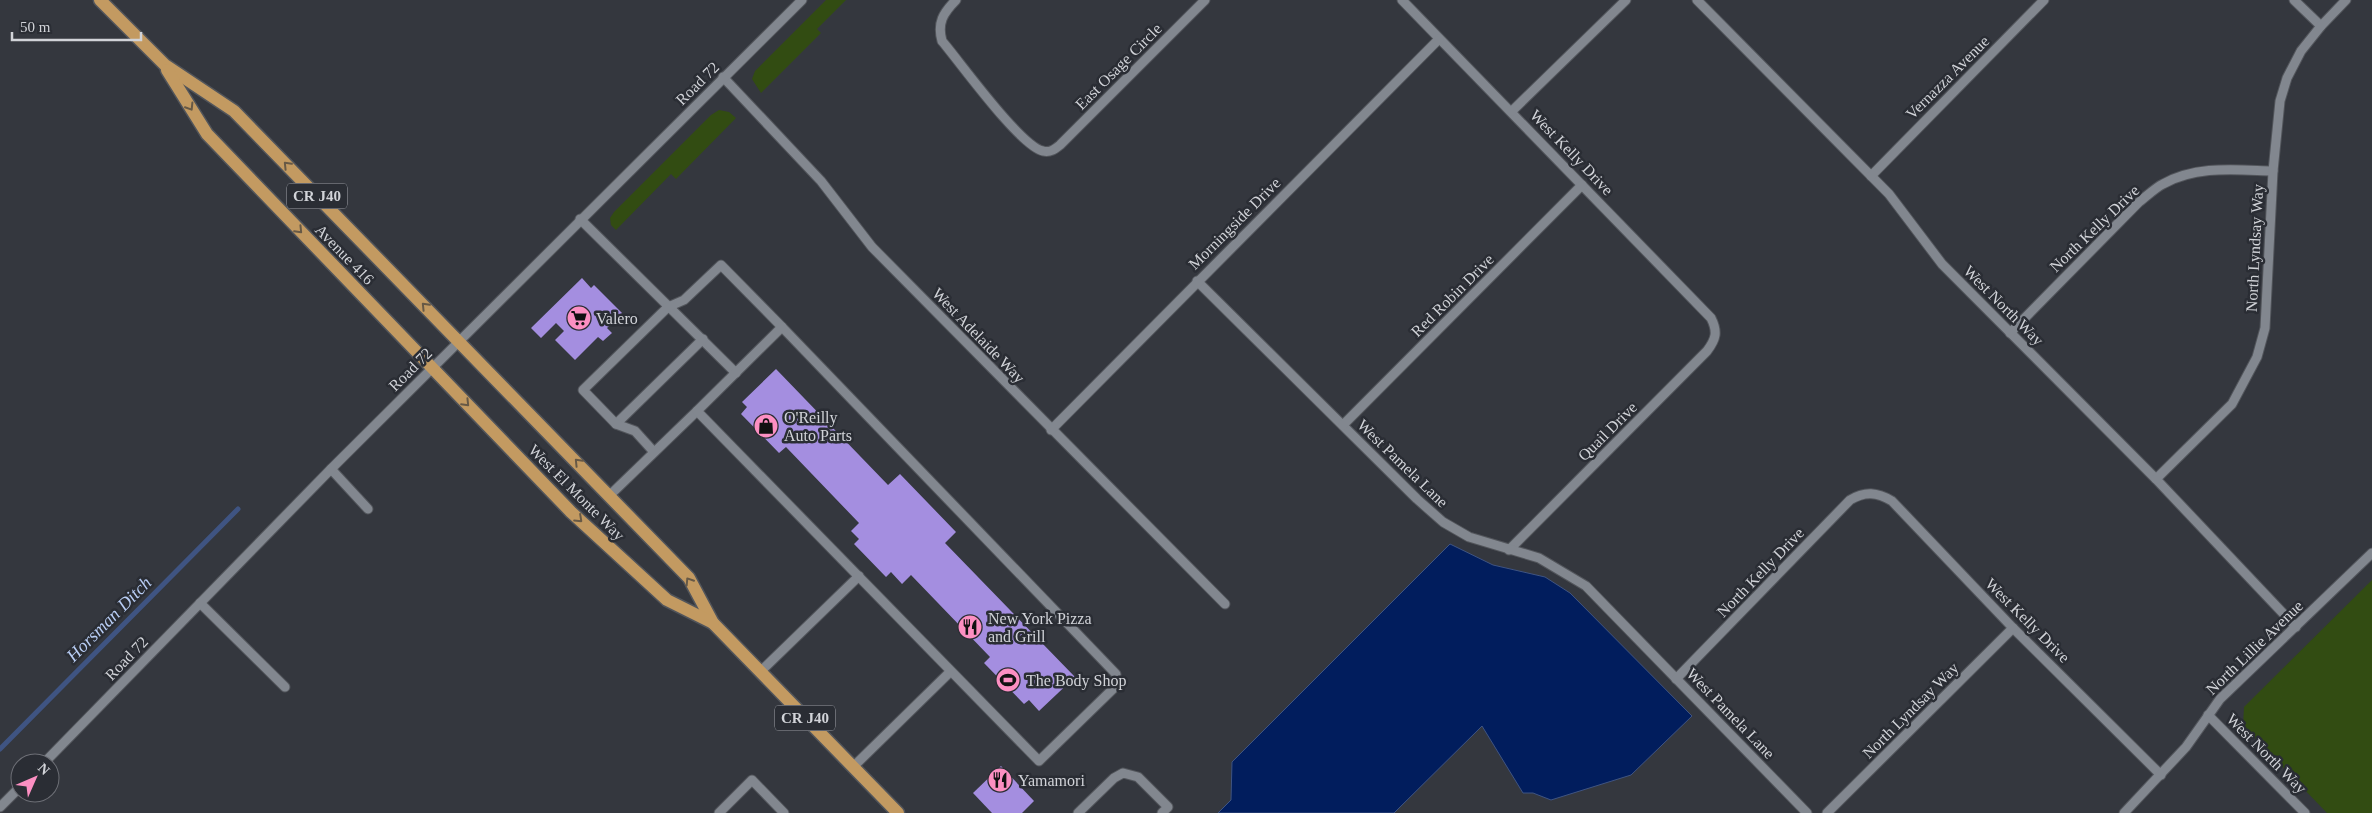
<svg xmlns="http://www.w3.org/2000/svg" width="2372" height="813" font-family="Georgia,serif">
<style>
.green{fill:#324c12}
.water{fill:#011d5d;stroke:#3f5482}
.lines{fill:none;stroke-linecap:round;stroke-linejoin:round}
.stream{stroke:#3f5482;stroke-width:5}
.building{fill:#a48ee0}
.minor-casing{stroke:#52555b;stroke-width:11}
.major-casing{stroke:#52555b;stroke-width:15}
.minor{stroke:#82878f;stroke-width:9}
.major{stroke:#c39a61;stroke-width:12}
.oneway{stroke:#675946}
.labels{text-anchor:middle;stroke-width:5;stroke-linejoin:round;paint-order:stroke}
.shield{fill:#2a2d34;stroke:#9fa1a7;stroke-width:1}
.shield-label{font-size:15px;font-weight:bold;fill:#d1d3d8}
.street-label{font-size:16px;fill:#d1d3d8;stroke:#2a2d34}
.poi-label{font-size:16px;fill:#d1d3d8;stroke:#2a2d34;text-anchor:start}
.water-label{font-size:18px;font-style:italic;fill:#b8cdf4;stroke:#2a2d34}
</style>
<rect width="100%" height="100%" fill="#34373e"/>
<g class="green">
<polygon points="826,0 846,0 817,29 821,33 761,93 752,79 755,71"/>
<polygon points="719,110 729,112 736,118 676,179 671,174 616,230 611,225 610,218 614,212 711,115"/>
<polygon points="2372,580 2372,813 2327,813 2243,726 2244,707"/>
</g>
<polygon class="water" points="1450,544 1493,565 1545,577 1570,593 1692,716 1631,775 1551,800 1533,793 1523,793 1482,726 1394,813 1218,813 1231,800 1232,762"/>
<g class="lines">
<polyline class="stream" points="0,749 238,509"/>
</g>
<g class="building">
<polygon points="582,278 591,288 594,285 622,313 607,328 612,333 603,341 598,337 575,360 555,340 564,331 556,323 541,338 531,328"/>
<polygon points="776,369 888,485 900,474 956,532 945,543 1075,677 1039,711 1029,700 1024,704 984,663 990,657 911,575 902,584 891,572 886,577 854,544 859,539 851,531 859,523 786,447 779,453 741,414 747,407 742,402"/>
<polygon points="1001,766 1034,801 1022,813 992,813 973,793"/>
</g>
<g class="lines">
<defs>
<g id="minor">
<path d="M 956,0 C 943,13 937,23 942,41 C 960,62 1020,146 1043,151 C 1050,153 1055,149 1060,145 L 1205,0"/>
<path d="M 1402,0 L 1711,318 C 1718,332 1716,339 1707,351 L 1509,550"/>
<polyline points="1697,0 1889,194 1942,264 2156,479 2296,627"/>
<polyline points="2294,0 2321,26"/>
<polyline points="723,77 821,181 872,247 1225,604"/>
<polyline points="1512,111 1626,0"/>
<polyline points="1871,176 2044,0"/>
<polyline points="580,219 736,373"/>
<polyline points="1197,281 1417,499 1443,522 1469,537 1539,558 1586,586 1807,813"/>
<path d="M 2010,333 L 2139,202 C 2147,196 2155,188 2163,184 C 2197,165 2236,170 2273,171"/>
<polyline points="616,424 703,339"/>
<polyline points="1343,425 1582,185"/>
<polyline points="1051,430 1439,39"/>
<polyline points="654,452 635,431 616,424 583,390 668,307 684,300 721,265 782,327"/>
<polyline points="331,469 368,509"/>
<polyline points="2156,479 2232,404 2257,357 2265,328 2273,171 2280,101 2287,78 2301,51 2321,26 2346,0"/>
<polyline points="610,495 697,411"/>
<polyline points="200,603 285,687"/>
<polyline points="760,672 859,576"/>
<path d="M 1676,679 L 1850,500 C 1865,491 1877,492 1892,501 L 2013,628 L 2161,775"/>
<polyline points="2208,715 2305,813"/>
<polyline points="44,763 331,469 802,0"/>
<polyline points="853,767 951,671 697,411 782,327 1116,674 1116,686 1039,761 951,671"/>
<polyline points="0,807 20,787"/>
<polyline points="719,813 752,780 784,813"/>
<polyline points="1078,813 1114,778 1123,773 1138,777 1168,807 1162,813"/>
<polyline points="1827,813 2013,628"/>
<polyline points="2124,813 2186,747 2220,699 2372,553"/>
</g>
<g id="major">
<polyline points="100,0 165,65 234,111 689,578 713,623 898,813"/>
<polyline points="167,70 207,134 571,512 667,600 713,623"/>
</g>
</defs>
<use href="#minor" class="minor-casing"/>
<use href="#major" class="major-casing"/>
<use href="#minor" class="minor"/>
<use href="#major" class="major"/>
</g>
<defs><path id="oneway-chevron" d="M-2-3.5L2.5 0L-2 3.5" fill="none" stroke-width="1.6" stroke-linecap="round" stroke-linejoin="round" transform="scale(1.25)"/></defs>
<g class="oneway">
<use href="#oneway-chevron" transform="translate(190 107) rotate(58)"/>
<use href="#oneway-chevron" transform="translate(287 165) rotate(-134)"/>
<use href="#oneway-chevron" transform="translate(299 230) rotate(46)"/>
<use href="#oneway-chevron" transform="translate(425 306) rotate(-134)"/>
<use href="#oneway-chevron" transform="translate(466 403) rotate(46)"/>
<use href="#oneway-chevron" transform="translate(578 462) rotate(-134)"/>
<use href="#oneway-chevron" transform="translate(579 519) rotate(43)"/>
<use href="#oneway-chevron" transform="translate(689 581) rotate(-123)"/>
</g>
<defs>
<symbol id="supermarket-disc" viewBox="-11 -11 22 22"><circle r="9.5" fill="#fc8fc2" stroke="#2a2d34"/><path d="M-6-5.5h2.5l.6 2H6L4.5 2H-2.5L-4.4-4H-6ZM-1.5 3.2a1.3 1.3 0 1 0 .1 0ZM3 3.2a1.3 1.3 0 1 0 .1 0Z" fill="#111"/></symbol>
<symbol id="shop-disc" viewBox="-11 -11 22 22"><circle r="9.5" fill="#fc8fc2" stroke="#2a2d34"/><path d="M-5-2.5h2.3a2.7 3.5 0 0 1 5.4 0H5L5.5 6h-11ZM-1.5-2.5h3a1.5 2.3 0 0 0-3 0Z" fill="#111"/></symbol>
<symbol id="restaurant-disc" viewBox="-11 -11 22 22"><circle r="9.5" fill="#fc8fc2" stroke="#2a2d34"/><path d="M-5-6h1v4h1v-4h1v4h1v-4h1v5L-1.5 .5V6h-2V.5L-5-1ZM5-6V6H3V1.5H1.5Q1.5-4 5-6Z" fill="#111"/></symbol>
<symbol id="stadium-disc" viewBox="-11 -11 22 22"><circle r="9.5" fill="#fc8fc2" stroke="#2a2d34"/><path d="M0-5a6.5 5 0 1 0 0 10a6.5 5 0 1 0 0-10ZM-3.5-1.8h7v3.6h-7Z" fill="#111"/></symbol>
</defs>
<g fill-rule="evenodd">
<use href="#supermarket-disc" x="565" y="304" width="28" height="28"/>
<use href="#shop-disc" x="752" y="412" width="28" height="28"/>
<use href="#restaurant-disc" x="956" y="613" width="28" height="28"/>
<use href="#stadium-disc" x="994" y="666" width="28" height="28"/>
<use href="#restaurant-disc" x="986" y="766" width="28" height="28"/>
</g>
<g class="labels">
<g class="shield">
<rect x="287" y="183.5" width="60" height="25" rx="4"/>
<rect x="775" y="705.5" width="60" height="25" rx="4"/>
</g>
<g class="shield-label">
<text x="317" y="201">CR J40</text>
<text x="805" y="723">CR J40</text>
</g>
<g class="street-label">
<text transform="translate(1118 66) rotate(-45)" y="6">East Osage Circle</text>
<text transform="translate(1947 77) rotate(-45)" y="6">Vernazza Avenue</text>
<text transform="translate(697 83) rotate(-45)" y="6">Road 72</text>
<text transform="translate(1572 152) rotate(46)" y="6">West Kelly Drive</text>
<text transform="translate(1234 223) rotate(-45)" y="6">Morningside Drive</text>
<text transform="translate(2094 228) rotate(-44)" y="6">North Kelly Drive</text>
<text transform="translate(2254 248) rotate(-87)" y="6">North Lyndsay Way</text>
<text transform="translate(345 254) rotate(46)" y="6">Avenue 416</text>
<text transform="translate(1452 295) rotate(-45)" y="6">Red Robin Drive</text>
<text transform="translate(2004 305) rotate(45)" y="6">West North Way</text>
<text transform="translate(979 335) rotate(46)" y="6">West Adelaide Way</text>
<text transform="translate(410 369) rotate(-45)" y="6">Road 72</text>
<text transform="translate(1607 431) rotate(-45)" y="6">Quail Drive</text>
<text transform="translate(1403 463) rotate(44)" y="6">West Pamela Lane</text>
<text transform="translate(577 492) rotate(45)" y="6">West El Monte Way</text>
<text transform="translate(1760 572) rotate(-46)" y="6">North Kelly Drive</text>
<text transform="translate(2028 620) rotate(45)" y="6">West Kelly Drive</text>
<text transform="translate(2254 647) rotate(-44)" y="6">North Lillie Avenue</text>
<text transform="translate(126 658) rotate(-46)" y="6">Road 72</text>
<text transform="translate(1910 710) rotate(-45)" y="6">North Lyndsay Way</text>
<text transform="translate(1731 713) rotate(46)" y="6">West Pamela Lane</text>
<text transform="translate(2267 753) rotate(45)" y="6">West North Way</text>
</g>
<g class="poi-label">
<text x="596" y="324">Valero</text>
<text x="784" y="423">O'Reilly<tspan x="784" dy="18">Auto Parts</tspan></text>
<text x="988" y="624">New York Pizza<tspan x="988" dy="18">and Grill</tspan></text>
<text x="1026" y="686">The Body Shop</text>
<text x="1018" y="786">Yamamori</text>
</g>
<g class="water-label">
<text transform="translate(109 619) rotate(-45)" y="6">Horsman Ditch</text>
</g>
</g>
<g transform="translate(35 778) rotate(45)"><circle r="24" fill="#2a2d34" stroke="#6d6f76"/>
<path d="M0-4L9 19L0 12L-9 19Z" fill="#fc8fc2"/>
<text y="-8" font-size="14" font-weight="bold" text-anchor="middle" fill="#d1d3d8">N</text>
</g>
<path d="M12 32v8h129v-8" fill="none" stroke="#d1d3d8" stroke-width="2.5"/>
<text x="20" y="32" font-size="15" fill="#d1d3d8" stroke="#2a2d34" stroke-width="4" paint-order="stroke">50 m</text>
</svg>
